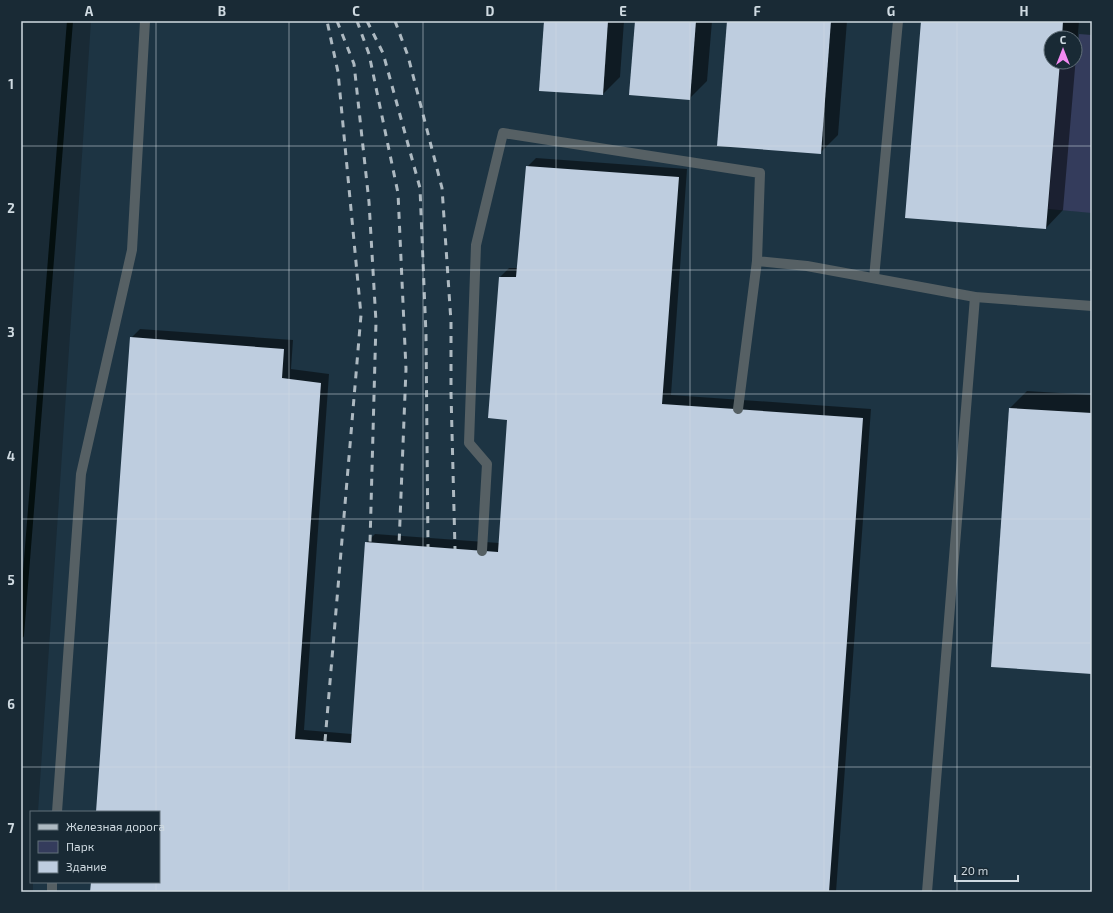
<svg xmlns="http://www.w3.org/2000/svg" width="1113" height="913" font-family="'Exo 2',sans-serif">
<style>
.built{fill:#1d3443}
.green{fill:#343c5c}
.shadow{fill:#0007;fill-rule:evenodd}
.lines{fill:none;stroke-linecap:round;stroke-linejoin:round}
.stream{stroke:#040f0f;stroke-width:6}
.building{fill:#becddf}
.lane{stroke:#566064;stroke-width:10}
.rail{stroke:#adb9c1;stroke-width:3;stroke-dasharray:7 7;stroke-linecap:butt}
.grid{fill:none;stroke:#cfdae1;stroke-width:1;stroke-opacity:0.55}
.neatline{fill:none;stroke:#cfdae1;stroke-width:1.5}
.grid-label{font-size:13px;text-anchor:middle;font-weight:bold;fill:#cfdae1}
</style>
<rect width="100%" height="100%" fill="#192a35"/>
<polygon class="built" points="91,21 1063,21 1062,38 1051,38 1051,62 1060,62 1048,209 1084,212 1092,105 1092,892 33,892 33,882 159,882 159,812 38,812"/>
<polygon class="green" points="1079,34 1092,35 1092,213 1048,209 1060,62 1075,62 1075,47 1078,47"/>
<g class="shadow">
<polygon points="545,21 624,21 620,77 603,94"/>
<polygon points="636,21 712,21 707,81 689,99"/>
<polygon points="728,21 847,21 838,135 820,153"/>
<path d="M 922,21 L 1079,21 L 1063,210 L 1046,228 ZM 1051,38 L 1075,38 L 1075,62 L 1051,62 Z"/>
<polygon points="536,158 687,169 671,395 871,409 836,892 91,892 92,882 159,882 159,812 97,812 131,338 140,329 293,340 291,369 329,374 304,730 352,734 366,543 375,534 499,543 508,420 500,277 509,268 518,268 527,167"/>
<polygon points="1027,391 1092,395 1092,673 1010,408"/>
</g>
<g class="lines">
<polyline class="stream" points="21,635 70,21"/>
</g>
<g class="building">
<polygon points="544,21 608,21 603,95 539,91"/>
<polygon points="635,21 696,21 690,100 629,95"/>
<polygon points="727,21 831,21 821,154 717,146"/>
<polygon points="921,21 1063,21 1062,38 1051,38 1051,62 1060,62 1046,229 905,218"/>
<polygon points="526,166 679,177 662,404 863,418 829,892 90,892 91,882 159,882 159,812 96,812 130,337 284,349 282,378 321,383 295,739 351,743 365,542 498,552 507,420 488,418 499,277 516,277"/>
<polygon points="1009,408 1092,413 1092,674 991,667"/>
</g>
<g class="lines">
<g class="lane">
<polyline points="874,278 898,21"/>
<polyline points="738,409 757,261"/>
<polyline points="482,551 487,464 469,443 476,245 503,133 760,173 757,261 807,266 975,297 1092,306"/>
<polyline points="57,812 81,474 132,250 145,21"/>
<polyline points="52,892 52,882"/>
<polyline points="927,892 975,297"/>
</g>
<g class="rail">
<polyline points="337,21 354,64 369,202 376,322 370,543"/>
<polyline points="357,21 369,54 398,193 406,369 399,545"/>
<polyline points="367,21 383,53 420,188 426,335 428,547"/>
<polyline points="395,21 408,56 442,188 451,322 451,393 455,549"/>
<polyline points="325,741 361,315 338,72 327,21"/>
</g>
</g>
<path class="grid" d="M 156,21 L 156,812M 289,21 L 289,892M 423,21 L 423,892M 556,21 L 556,892M 690,21 L 690,892M 824,21 L 824,892M 957,21 L 957,892M 21,146 L 1092,146M 21,270 L 1092,270M 21,394 L 1092,394M 21,519 L 1092,519M 21,643 L 1092,643M 21,767 L 1092,767M 156,882 L 156,892"/>
<rect width="1113" height="913" fill="none" stroke="#192a35" stroke-width="44"/>
<rect x="30" y="811" width="130" height="72" fill="#192a35" stroke="#62707a"/>
<rect x="38" y="824" width="20" height="6" fill="#adb9c1" stroke="#62707a"/>
<text x="66" y="831" font-size="12" fill="#cfdae1">Железная дорога</text>
<rect x="38" y="841" width="20" height="12" fill="#343c5c" stroke="#62707a"/>
<text x="66" y="851" font-size="12" fill="#cfdae1">Парк</text>
<rect x="38" y="861" width="20" height="12" fill="#becddf" stroke="#62707a"/>
<text x="66" y="871" font-size="12" fill="#cfdae1">Здание</text>
<g transform="translate(1063 50)"><circle r="19" fill="#192a35" stroke="#62707a"/>
<path d="M0-3L7 15L0 10L-7 15Z" fill="#f38af2"/>
<text y="-6" font-size="11" font-weight="bold" text-anchor="middle" fill="#cfdae1">С</text>
</g>
<path d="M955 875v6h63v-6" fill="none" stroke="#cfdae1" stroke-width="2"/>
<text x="961" y="875" font-size="12" fill="#cfdae1" stroke="#192a35" stroke-width="3" paint-order="stroke">20 m</text>
<rect x="22" y="22" width="1069" height="869" class="neatline"/>
<g class="grid-label">
<text x="89" y="16">A</text>
<text x="222" y="16">B</text>
<text x="356" y="16">C</text>
<text x="490" y="16">D</text>
<text x="623" y="16">E</text>
<text x="757" y="16">F</text>
<text x="891" y="16">G</text>
<text x="1024" y="16">H</text>
<text x="11" y="89">1</text>
<text x="11" y="213">2</text>
<text x="11" y="337">3</text>
<text x="11" y="461">4</text>
<text x="11" y="585">5</text>
<text x="11" y="709">6</text>
<text x="11" y="833">7</text>
</g>
</svg>
